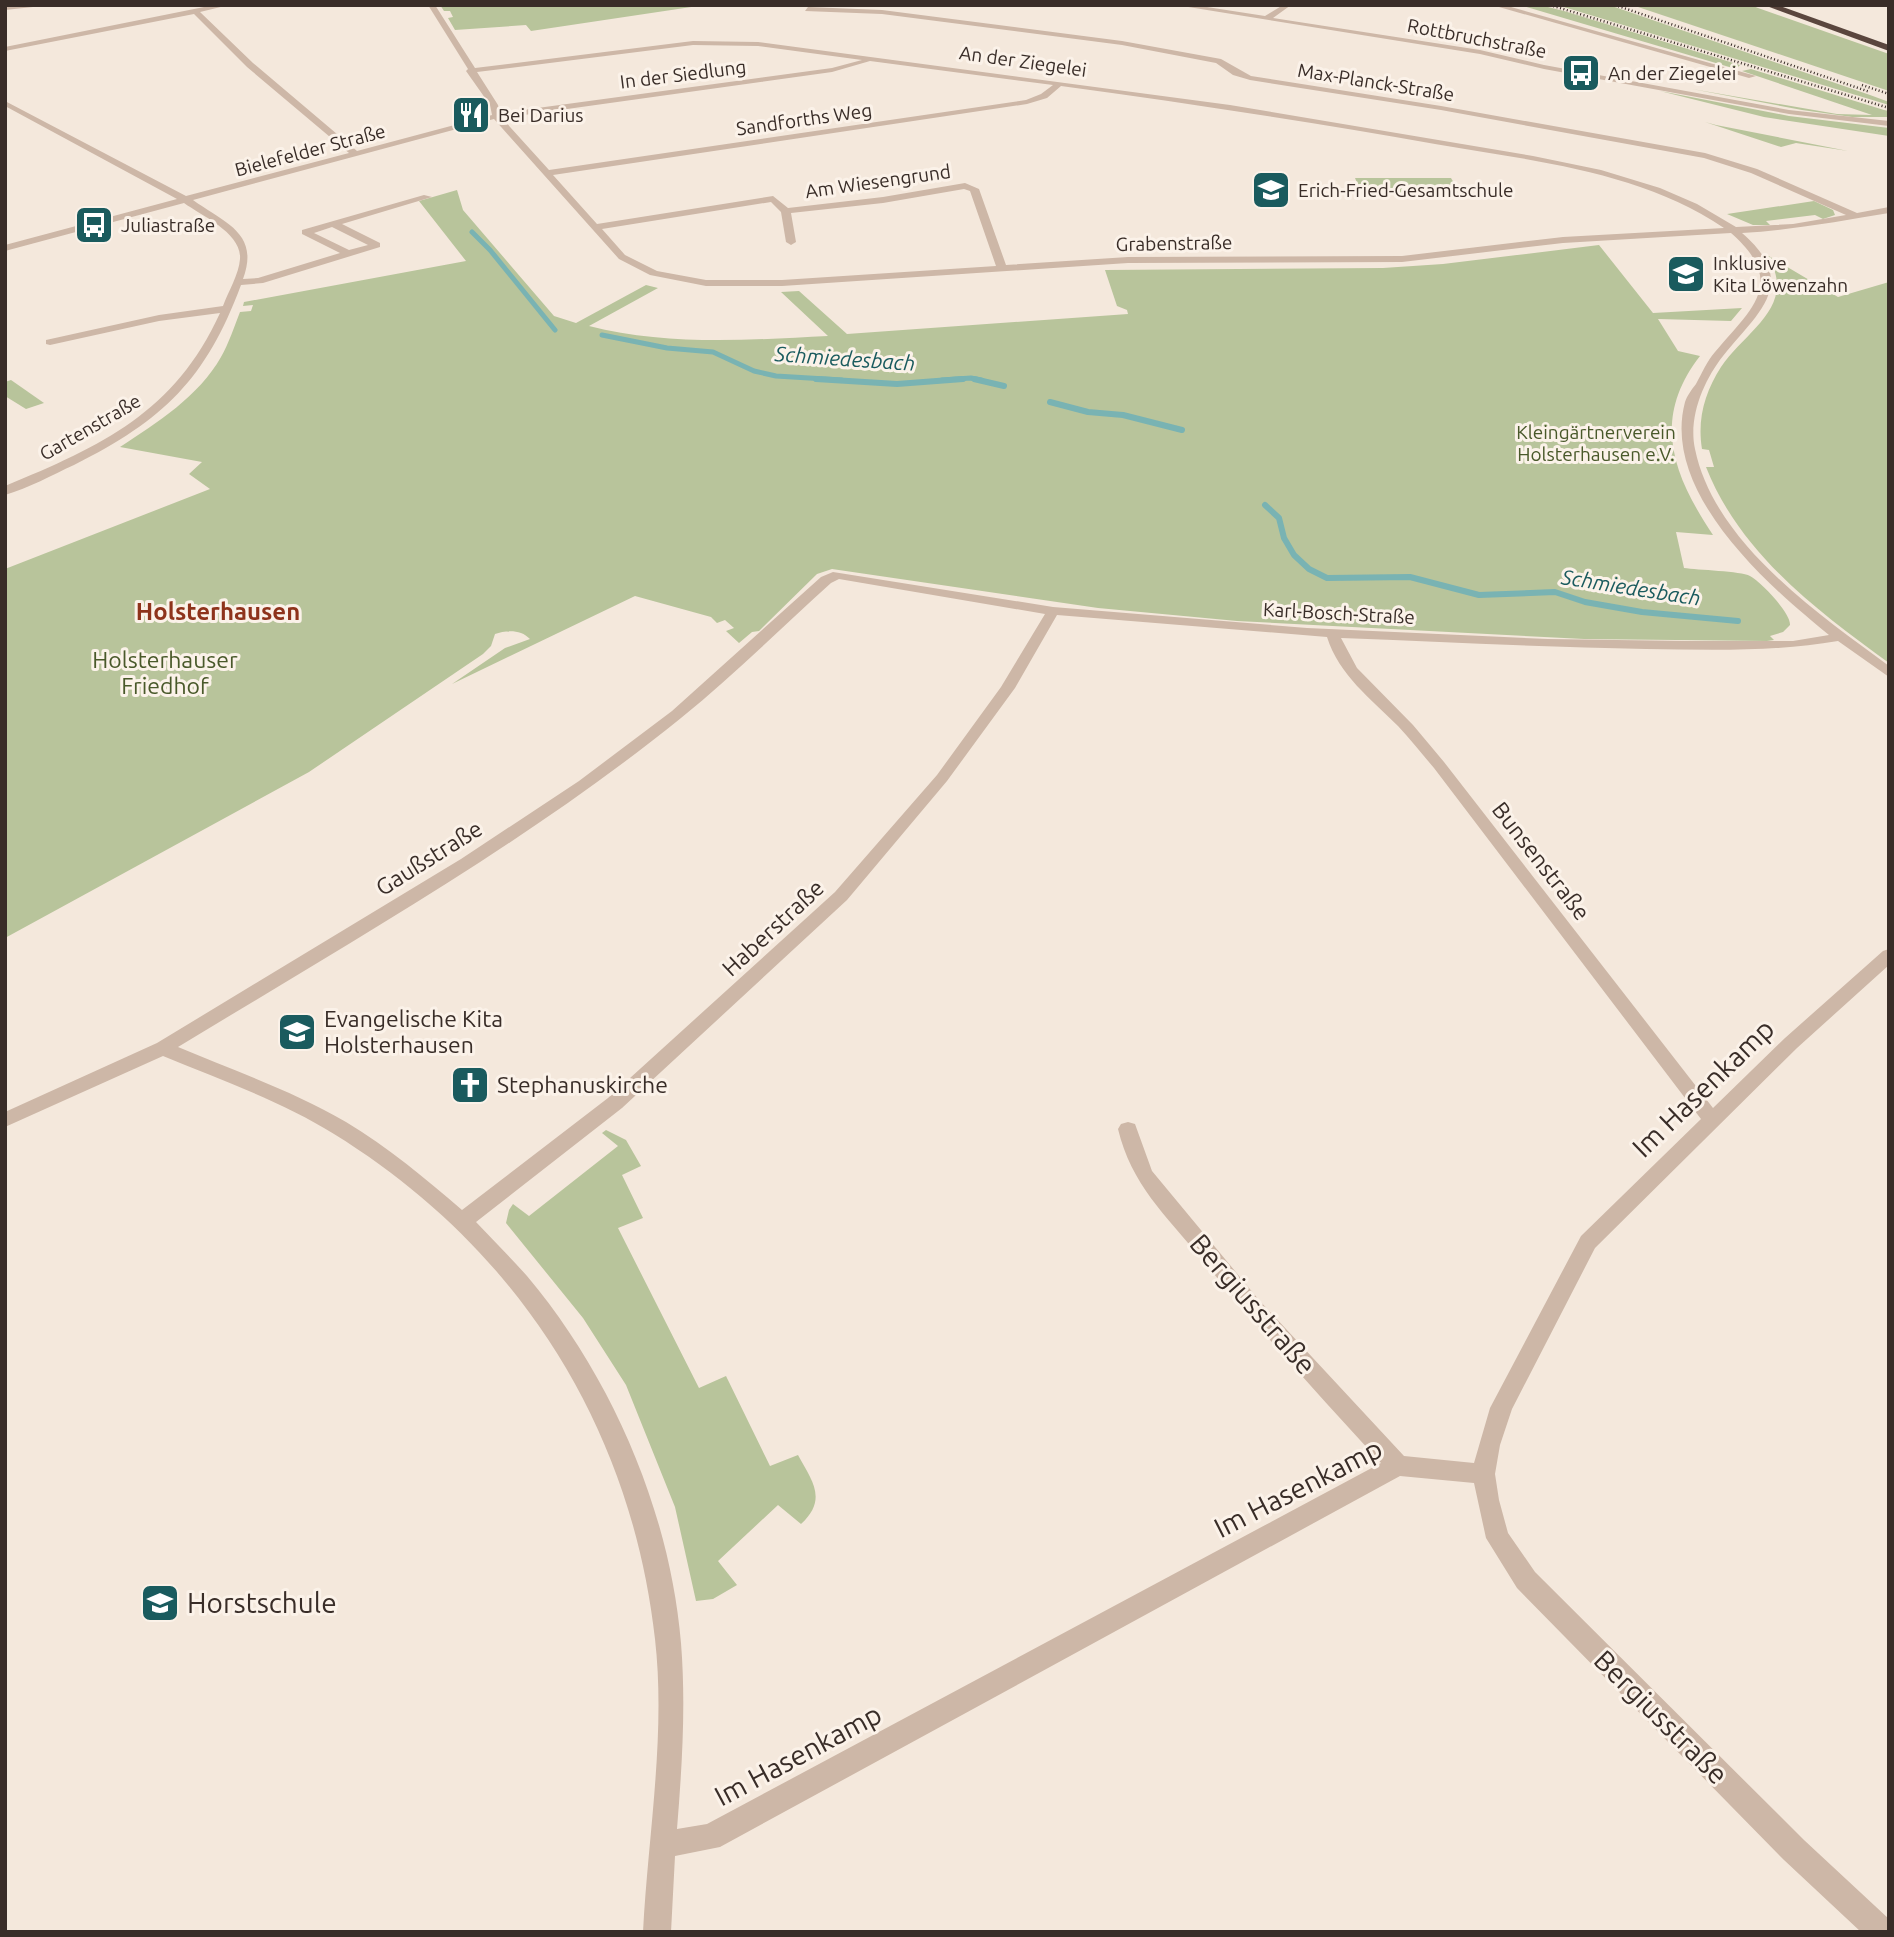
<svg xmlns="http://www.w3.org/2000/svg" width="1894" height="1937" font-family="Ubuntu,sans-serif">
<style>
.green{fill:#b8c49b}
.lines{fill:none;stroke-linecap:round;stroke-linejoin:round}
.stream-far1{stroke:#79b3b3;stroke-width:5}
.stream{stroke:#79b3b3;stroke-width:6}
.minor{fill:#cdb7a7;fill-rule:evenodd}
.highway{fill:#5a463e;fill-rule:evenodd}
.rail{stroke:#392d28;stroke-width:2.5;stroke-dasharray:1 2.5;stroke-linecap:butt}
.labels{text-anchor:middle;stroke-width:6;stroke-linejoin:round;paint-order:stroke}
.far-street-label{font-size:19px;fill:#392d28;stroke:#fbf2e9}
.far-poi-label{font-size:19px;fill:#392d28;stroke:#fbf2e9;text-anchor:start}
.far-park-label{font-size:19px;fill:#49592a;stroke:#fbf2e9}
.far-water-label{font-size:21px;font-style:italic;fill:#1a5b5e;stroke:#fbf2e9}
.park-label{font-size:23px;fill:#49592a;stroke:#fbf2e9}
.street-label{font-size:23px;fill:#392d28;stroke:#fbf2e9}
.poi-label{font-size:23px;fill:#392d28;stroke:#fbf2e9;text-anchor:start}
.far-district-label{font-size:24px;font-weight:bold;fill:#8e331b;stroke:#fbf2e9}
.near-street-label{font-size:28px;fill:#392d28;stroke:#fbf2e9}
.near-poi-label{font-size:28px;fill:#392d28;stroke:#fbf2e9;text-anchor:start}
</style>
<rect width="100%" height="100%" fill="#f4e8dc"/>
<g class="green">
<polygon points="440,5 697,5 698,6 531,31 526,25 455,30 448,18 453,17 450,11 444,11"/>
<polygon points="1520,5 1540,5 1564,11 1740,65 1736,69"/>
<polygon points="1557,5 1609,5 1870,95 1889,102 1889,105"/>
<polygon points="1632,5 1751,5 1758,8 1889,54 1889,91"/>
<polygon points="1751,69 1884,110 1889,111 1889,117 1852,117 1802,110 1692,89 1837,114 1872,115 1742,71"/>
<polygon points="1660,91 1789,116 1889,128 1889,136 1764,117"/>
<polygon points="1705,122 1716,125 1848,151 1796,143 1781,147"/>
<polygon points="1355,178 1451,178 1461,195 1362,195"/>
<path d="M 457,190 L 463,210 L 554,316 L 576,323 L 646,285 L 658,288 L 589,326 C 666,346 750,340 828,336 L 781,292 L 799,291 L 847,334 L 1128,314 L 1127,310 L 1117,306 L 1105,270 L 1383,268 L 1443,264 L 1599,245 L 1653,313 L 1742,308 L 1731,321 L 1658,319 L 1678,351 L 1700,356 C 1651,419 1673,475 1713,535 L 1676,532 L 1684,568 C 1697,570 1741,571 1750,576 C 1761,582 1791,613 1790,625 L 1783,632 L 1770,636 L 1774,640 L 1767,641 L 1584,639 L 1237,621 L 1098,608 L 832,569 L 817,574 L 759,631 L 752,632 L 739,643 L 726,631 L 734,628 L 725,620 L 717,623 L 711,617 L 635,596 L 452,684 L 505,648 L 530,639 C 521,629 506,630 495,634 L 491,646 L 483,654 L 309,772 L 5,938 L 5,569 L 210,489 L 189,474 L 202,462 L 120,447 C 157,423 199,396 221,357 C 229,343 234,327 240,312 L 251,311 L 253,305 L 243,306 L 244,302 L 466,261 L 419,201 Z"/>
<polygon points="1814,201 1833,210 1835,215 1823,219 1815,215 1766,221 1770,225 1753,225 1727,214"/>
<path d="M 1767,255 L 1838,297 L 1889,282 L 1889,663 C 1816,610 1740,553 1706,467 L 1714,467 L 1709,450 L 1702,449 C 1697,419 1705,392 1721,367 C 1746,330 1799,306 1767,255 Z"/>
<polygon points="11,380 44,403 26,409 5,396 5,382"/>
<path d="M 606,1130 L 626,1140 L 641,1166 L 622,1175 L 643,1218 L 618,1228 L 699,1388 L 726,1376 L 770,1466 L 798,1455 C 812,1481 828,1499 801,1524 L 778,1505 L 718,1561 L 737,1585 L 713,1599 L 696,1601 L 675,1507 L 626,1385 L 583,1318 L 506,1223 L 509,1210 L 513,1204 L 529,1216 L 618,1146 L 602,1133 Z"/>
</g>
<g class="lines">
<g class="stream-far1">
<polyline points="472,232 490,250 555,330"/>
<polyline points="602,335 667,348 713,352 754,371 776,376 842,380"/>
<polyline points="942,380 971,378 981,380"/>
</g>
<g class="stream">
<polyline points="816,379 897,384 963,379"/>
<polyline points="974,379 1004,386"/>
<polyline points="1050,402 1088,412 1123,415 1182,430"/>
<polyline points="1265,505 1279,518 1284,538 1294,555 1309,569 1327,578 1410,577 1479,595 1555,592 1585,602 1642,612 1738,621"/>
</g>
<g class="minor">
<polygon points="36,5 33,7 5,10 5,6"/>
<path d="M 214,5 L 229,5 L 200,12 L 253,63 L 357,151 L 492,115 L 490,105 L 466,71 L 468,69 L 428,5 L 435,5 L 475,68 L 693,41 L 758,42 L 1230,105 L 1533,156 L 1601,170 L 1660,188 L 1697,204 L 1736,227 L 1793,224 L 1846,215 L 1751,173 L 1704,158 L 1441,110 L 1250,80 L 1233,75 L 1216,63 L 1122,45 L 882,14 L 805,11 L 808,7 L 882,10 L 1122,41 L 1221,59 L 1251,76 L 1441,106 L 1705,153 L 1757,169 L 1857,213 L 1889,207 L 1889,213 C 1841,221 1792,230 1742,233 C 1801,284 1757,313 1723,356 C 1704,380 1688,417 1695,449 C 1714,542 1817,613 1889,666 L 1889,677 L 1838,641 C 1775,652 1710,650 1646,649 C 1544,647 1443,642 1341,638 L 1357,668 L 1413,725 L 1444,762 L 1713,1108 L 1785,1038 L 1883,951 L 1889,949 L 1889,965 L 1797,1048 L 1595,1248 L 1512,1409 L 1500,1445 L 1495,1474 L 1499,1500 L 1508,1533 L 1535,1572 L 1804,1840 L 1889,1919 L 1889,1932 L 1861,1932 L 1784,1860 L 1517,1588 L 1486,1538 L 1474,1483 L 1400,1476 L 720,1847 L 675,1856 L 671,1932 L 643,1932 C 648,1835 666,1735 655,1639 C 631,1425 517,1247 334,1134 C 281,1101 221,1080 163,1056 L 5,1127 L 5,1112 L 157,1043 L 461,859 L 579,781 L 672,711 L 821,577 L 833,572 L 1053,607 L 1307,628 L 1548,639 L 1685,641 L 1793,641 L 1829,635 C 1767,585 1661,492 1685,402 C 1687,396 1692,389 1696,384 C 1702,373 1707,361 1715,352 C 1751,309 1788,283 1731,233 L 1563,243 L 1402,262 L 1128,263 L 782,286 L 706,286 L 650,275 L 619,259 L 494,119 L 193,200 C 225,223 260,233 243,279 L 258,278 L 340,253 L 302,234 L 302,230 L 424,195 L 432,197 L 342,224 L 380,243 L 380,247 L 263,283 L 241,285 C 206,379 164,420 74,465 C 52,475 29,488 5,495 L 5,486 C 102,446 175,412 220,313 L 159,321 L 50,345 L 46,344 L 46,340 L 159,315 L 223,306 C 228,292 239,274 240,259 C 242,233 202,216 184,203 L 5,251 L 5,245 L 177,199 L 5,106 L 5,101 L 186,196 L 349,153 L 247,67 L 194,14 L 5,51 L 5,47 ZM 693,45 L 758,46 L 862,60 L 832,68 L 500,113 L 498,105 L 477,72 ZM 870,61 L 1053,85 L 1041,94 L 1026,100 L 549,170 L 502,118 L 832,72 ZM 1061,86 C 1186,103 1311,122 1435,144 C 1533,161 1640,171 1724,228 L 1563,237 L 1402,256 L 1128,257 L 1006,265 L 979,189 L 965,183 L 883,197 L 788,208 L 773,196 L 597,224 L 553,175 L 1027,104 L 1047,98 ZM 964,189 L 970,191 L 996,266 L 782,280 L 706,280 L 657,271 L 625,255 L 602,229 L 771,202 L 781,212 L 786,242 L 791,245 L 796,242 L 791,213 L 883,203 ZM 332,227 L 368,245 L 349,250 L 314,233 ZM 839,579 L 1045,614 L 1001,687 L 937,775 L 835,892 L 608,1098 L 462,1210 C 426,1179 388,1147 346,1122 C 293,1091 235,1071 178,1047 C 349,943 525,844 681,718 C 733,676 781,628 831,583 ZM 1057,615 L 1327,637 C 1339,675 1371,699 1398,726 C 1411,740 1422,754 1434,768 L 1701,1119 L 1581,1236 L 1490,1408 L 1474,1463 L 1404,1456 L 1259,1300 L 1152,1171 L 1135,1124 L 1128,1122 L 1121,1124 L 1118,1129 C 1131,1184 1166,1216 1201,1258 C 1258,1329 1320,1396 1381,1463 L 707,1824 L 677,1829 C 682,1767 686,1705 681,1643 C 670,1512 612,1377 527,1276 C 511,1258 493,1240 476,1222 L 622,1108 L 847,900 L 947,781 L 1015,688 Z"/>
<polygon points="1176,5 1194,5 1265,16 1283,5 1291,5 1273,18 1480,50 1544,65 1789,110 1889,121 1889,126 1789,114 1544,69 1480,54"/>
<polygon points="1492,5 1504,5 1756,76 1749,78"/>
</g>
<polygon class="highway" points="1764,5 1777,5 1889,45 1889,51"/>
<g class="rail">
<polyline points="1550,5 1889,108"/>
<polyline points="1615,5 1870,92"/>
<polyline points="1862,85 1889,94"/>
</g>
</g>
<defs>
<symbol id="bus-square" viewBox="-11 -11 22 22"><rect x="-9" y="-9" width="18" height="18" rx="4" fill="#1a5b5e" stroke="#fbf2e9"/><path d="M-5-6H5V4H4V6H2V4H-2V6H-4V4H-5ZM-3.5-4V0h7V-4ZM-3.5 1.2v1.5H-2V1.2ZM2 1.2v1.5H3.5V1.2Z" fill="#fff"/></symbol>
<symbol id="restaurant-square" viewBox="-11 -11 22 22"><rect x="-9" y="-9" width="18" height="18" rx="4" fill="#1a5b5e" stroke="#fbf2e9"/><path d="M-5-6h1v4h1v-4h1v4h1v-4h1v5L-1.5 .5V6h-2V.5L-5-1ZM5-6V6H3V1.5H1.5Q1.5-4 5-6Z" fill="#fff"/></symbol>
<symbol id="school-square" viewBox="-11 -11 22 22"><rect x="-9" y="-9" width="18" height="18" rx="4" fill="#1a5b5e" stroke="#fbf2e9"/><path d="M0-5L7-2L0 1L-7-2ZM-4 1L0 2.5L4 1V4Q0 6-4 4Z" fill="#fff"/></symbol>
<symbol id="church-square" viewBox="-11 -11 22 22"><rect x="-9" y="-9" width="18" height="18" rx="4" fill="#1a5b5e" stroke="#fbf2e9"/><path d="M-1.2-6h2.4v3.5h3.3v2.4h-3.3V6h-2.4V-.1h-3.3v-2.4h3.3Z" fill="#fff"/></symbol>
</defs>
<g fill-rule="evenodd">
<use href="#bus-square" x="1559" y="51" width="44" height="44"/>
<use href="#restaurant-square" x="449" y="93" width="44" height="44"/>
<use href="#school-square" x="1249" y="168" width="44" height="44"/>
<use href="#bus-square" x="72" y="203" width="44" height="44"/>
<use href="#school-square" x="1664" y="252" width="44" height="44"/>
<use href="#school-square" x="275" y="1010" width="44" height="44"/>
<use href="#church-square" x="448" y="1063" width="44" height="44"/>
<use href="#school-square" x="138" y="1581" width="44" height="44"/>
</g>
<g class="labels">
<g class="far-street-label">
<text transform="translate(1477 38) rotate(11)" y="7">Rottbruchstraße</text>
<text transform="translate(1023 61) rotate(8)" y="7">An der Ziegelei</text>
<text transform="translate(683 74) rotate(-7)" y="7">In der Siedlung</text>
<text transform="translate(1376 82) rotate(9)" y="7">Max-Planck-Straße</text>
<text transform="translate(804 119) rotate(-8)" y="7">Sandforths Weg</text>
<text transform="translate(310 150) rotate(-15)" y="7">Bielefelder Straße</text>
<text transform="translate(878 181) rotate(-8)" y="7">Am Wiesengrund</text>
<text transform="translate(1174 243) rotate(-1)" y="7">Grabenstraße</text>
<text transform="translate(90 427) rotate(-30)" y="7">Gartenstraße</text>
<text transform="translate(1339 613) rotate(3)" y="7">Karl-Bosch-Straße</text>
</g>
<g class="far-poi-label">
<text x="1608" y="80">An der Ziegelei</text>
<text x="498" y="122">Bei Darius</text>
<text x="1298" y="197">Erich-Fried-Gesamtschule</text>
<text x="121" y="232">Juliastraße</text>
<text x="1713" y="270">Inklusive<tspan x="1713" dy="22">Kita Löwenzahn</tspan></text>
</g>
<g class="far-park-label">
<text x="1596" y="439">Kleingärtnerverein<tspan x="1596" dy="22">Holsterhausen e.V.</tspan></text>
</g>
<g class="far-water-label">
<text transform="translate(845 359) rotate(4)" y="7">Schmiedesbach</text>
<text transform="translate(1631 588) rotate(9)" y="7">Schmiedesbach</text>
</g>
<g class="park-label">
<text x="165" y="668">Holsterhauser<tspan x="165" dy="26">Friedhof</tspan></text>
</g>
<g class="street-label">
<text transform="translate(429 858) rotate(-32)" y="8">Gaußstraße</text>
<text transform="translate(1541 861) rotate(52)" y="8">Bunsenstraße</text>
<text transform="translate(773 928) rotate(-43)" y="8">Haberstraße</text>
</g>
<g class="poi-label">
<text x="324" y="1027">Evangelische Kita<tspan x="324" dy="26">Holsterhausen</tspan></text>
<text x="497" y="1093">Stephanuskirche</text>
</g>
<g class="far-district-label">
<text x="218" y="620">Holsterhausen</text>
</g>
<g class="near-street-label">
<text transform="translate(1703 1088) rotate(-44)" y="10">Im Hasenkamp</text>
<text transform="translate(1253 1304) rotate(49)" y="10">Bergiusstraße</text>
<text transform="translate(1298 1488) rotate(-27)" y="10">Im Hasenkamp</text>
<text transform="translate(1661 1717) rotate(45)" y="10">Bergiusstraße</text>
<text transform="translate(798 1755) rotate(-28)" y="10">Im Hasenkamp</text>
</g>
<g class="near-poi-label">
<text x="187" y="1613">Horstschule</text>
</g>
</g>
<rect width="1894" height="1937" fill="none" stroke="#392d28" stroke-width="14"/>
</svg>
